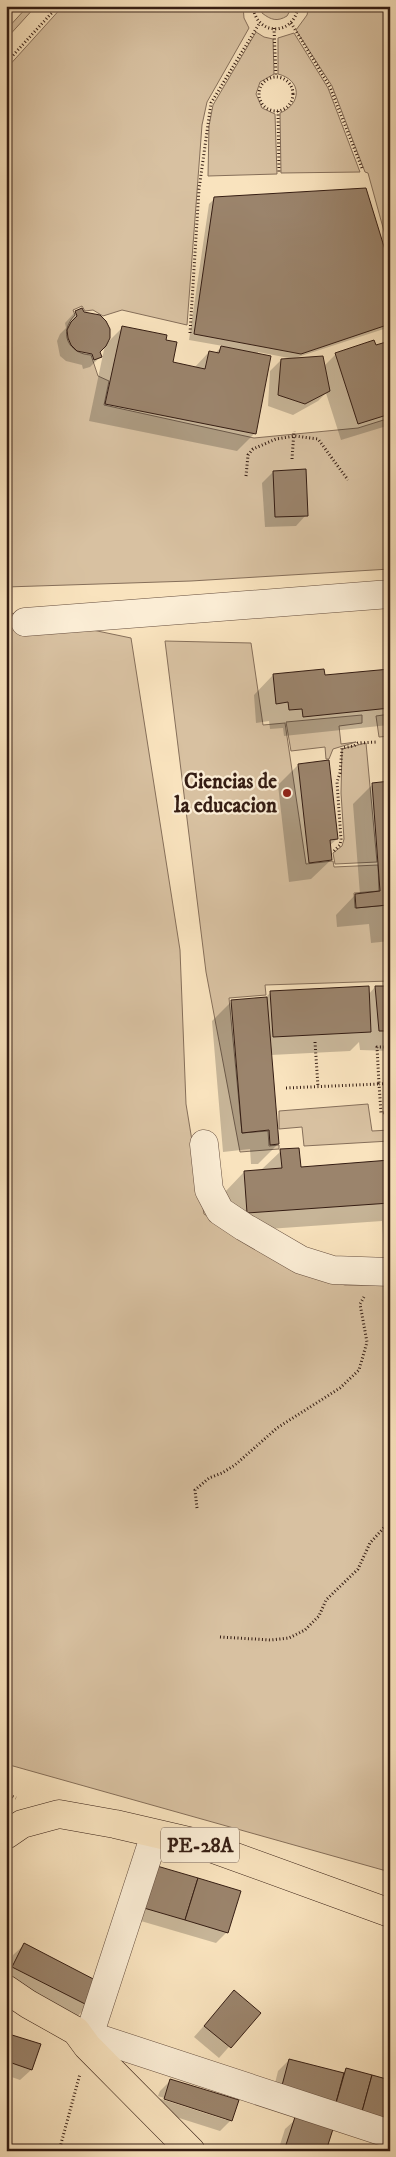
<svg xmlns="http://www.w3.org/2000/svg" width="396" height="2157" font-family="'IM FELL DW Pica',serif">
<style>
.green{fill:#d8c1a1;stroke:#866f5a}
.shadow{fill:#0003}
.building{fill:#9b846c;stroke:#351d13}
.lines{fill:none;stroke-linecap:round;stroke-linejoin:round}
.minor-casing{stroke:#664e3e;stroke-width:29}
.highway-casing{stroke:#351d13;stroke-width:29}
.path{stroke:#351d13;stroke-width:3;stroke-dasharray:1 2.5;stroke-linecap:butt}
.minor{stroke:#fbedd5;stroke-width:28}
.highway{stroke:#f9e3be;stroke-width:28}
.poi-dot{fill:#8f2418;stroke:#fbedd5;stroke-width:2}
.labels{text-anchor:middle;stroke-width:4.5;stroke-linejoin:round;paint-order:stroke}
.shield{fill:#fbedd5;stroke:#705b4d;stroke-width:1}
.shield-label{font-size:20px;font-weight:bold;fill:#351d13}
.poi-label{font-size:21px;font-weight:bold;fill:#351d13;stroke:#fbedd5;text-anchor:end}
</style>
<rect width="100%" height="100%" fill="#f9e3be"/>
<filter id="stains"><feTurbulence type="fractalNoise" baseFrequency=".004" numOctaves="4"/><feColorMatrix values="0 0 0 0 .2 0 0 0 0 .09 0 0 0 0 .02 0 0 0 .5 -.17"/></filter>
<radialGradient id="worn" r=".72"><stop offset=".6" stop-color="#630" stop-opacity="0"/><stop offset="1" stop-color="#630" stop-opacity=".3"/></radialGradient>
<g class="green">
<polygon points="28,6 36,6 6,39 6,30"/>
<path d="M 63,6 L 243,6 L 244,18 L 249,28 L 207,102 L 202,125 L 187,325 L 122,310 L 103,316 L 93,310 L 85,311 L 82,306 L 73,310 L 75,315 C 58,332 68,354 91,355 L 98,376 L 109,381 L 104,405 L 254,438 L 358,428 L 390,418 L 390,569 L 191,581 L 6,587 L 6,69 Z"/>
<path d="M 261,6 L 292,6 L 292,7 L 287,16 C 277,22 271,20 262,13 Z"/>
<polygon points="309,6 390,6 390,253 368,173 365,172 332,86 296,30 307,15"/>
<polygon points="256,32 264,37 273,39 274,74 260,82 256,94 262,108 275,114 277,174 208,176 209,126 213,105"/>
<path d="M 294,33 L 328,88 L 360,172 L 281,173 L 280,113 C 302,104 302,80 278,74 L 278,38 Z"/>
<polygon points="6,612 131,638 180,950 186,1104 204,1214 303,1274 345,1285 390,1285 390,1872 6,1764"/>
<polygon points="165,641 251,643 263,725 285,723 306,864 333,861 334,867 378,865 379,891 354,893 355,908 388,905 390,981 265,985 266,995 229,998 242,1133 268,1131 269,1146 279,1145 279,1149 240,1152 206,972"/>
<polygon points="390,714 390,736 379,737 376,716"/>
<polygon points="362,715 362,723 339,726 341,744 356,742 333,749 329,759 326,759 325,747 291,751 286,722"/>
<polygon points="366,743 377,862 335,864 333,853 342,846 344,839 341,793 342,749"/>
<polygon points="368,1104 372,1131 390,1130 390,1141 304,1146 302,1127 279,1129 279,1111"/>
</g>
<g class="shadow">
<polygon points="214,199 390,271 390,327 295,358 324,366 336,354 375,346 390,358 390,425 341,440 326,393 318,401 293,415 268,406 270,371 281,360 294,359 258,352 255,433 237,451 89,421 105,345 98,351 100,357 90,367 83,369 82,365 66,361 60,356 57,341 60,334 66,328 65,323 75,312 82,309 106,344 122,328 165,341 172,363 194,368 209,352 215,353 223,346 189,340 209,204"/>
<polygon points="273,472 306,515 296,526 265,527 262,483"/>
<polygon points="390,670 389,725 284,736 283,728 270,729 269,721 256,723 254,695 273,675 324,677"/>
<polygon points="298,765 337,839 329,846 331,860 311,879 289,882 278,785"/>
<polygon points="390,783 390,941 371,943 369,924 337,927 336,915 355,895 360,895 353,804 373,784"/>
<polygon points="375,987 390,987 390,1051 360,1050 359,1042 350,1051 271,1055 278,1144 258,1164 251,1164 250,1149 223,1152 212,1021 232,1001 264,999 271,992 368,995"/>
<polygon points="281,1151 300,1168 390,1161 390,1248 384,1249 382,1221 227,1232 225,1192 244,1172 261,1170"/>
<polygon points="146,1878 227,1932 216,1943 134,1919"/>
<polygon points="24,1945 88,2005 78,2016 6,1980 6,1970 13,1955"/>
<polygon points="234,1992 259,2013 219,2058 194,2037"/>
<polygon points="6,2034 39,2045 31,2070 20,2080 6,2075"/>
<polygon points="289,2060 342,2074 346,2070 390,2142 270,2104 278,2071"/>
<polygon points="171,2080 231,2120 220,2131 154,2110 158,2098 226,2120 226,2118 158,2096 160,2091"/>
<polygon points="296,2119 325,2151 278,2151 285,2129"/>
</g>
<g class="building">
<polygon points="366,188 390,266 390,324 301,354 194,334 214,197"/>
<polygon points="82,308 84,312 100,315 106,321 110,329 110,338 106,346 100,352 102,357 94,360 92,354 77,351 71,345 68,338 67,330 71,322 77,316 75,311"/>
<polygon points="122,326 167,335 166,340 177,342 173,362 205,369 209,351 219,353 221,346 271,356 256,434 105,404"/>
<polygon points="374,340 376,345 386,342 390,354 390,414 358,424 335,353"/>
<polygon points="323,356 330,391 305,404 278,395 281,359"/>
<polygon points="306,469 308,516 275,517 273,471"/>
<polygon points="324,669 325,675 390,669 390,708 303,717 302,709 289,710 288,702 276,704 273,674"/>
<polygon points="329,760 338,839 330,840 332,860 309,863 298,764"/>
<polygon points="390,781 390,918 388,905 356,908 355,894 380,891 372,783"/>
<polygon points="369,986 371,1032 273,1037 270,991"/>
<polygon points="375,986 390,986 390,1031 379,1031"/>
<polygon points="267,997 279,1144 270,1145 269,1130 242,1133 231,1000"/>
<polygon points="299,1148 301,1167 390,1160 390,1203 247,1213 244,1171 282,1168 280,1149"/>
<polygon points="157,1866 198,1878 185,1920 144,1908"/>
<polygon points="198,1878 241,1891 228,1933 185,1920"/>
<polygon points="24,1943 101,1983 89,2006 12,1967"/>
<polygon points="234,1990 261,2013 231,2048 204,2026"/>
<polygon points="6,2033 12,2035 6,2053"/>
<polygon points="12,2035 41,2044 32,2070 6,2061 6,2053"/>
<polygon points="289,2059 344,2073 334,2110 280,2093"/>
<polygon points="346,2068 372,2075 360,2119 334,2110"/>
<polygon points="372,2075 390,2080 390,2128 360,2119"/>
<polygon points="170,2079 239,2100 232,2121 164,2099"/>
<polygon points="295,2117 333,2129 326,2151 284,2151"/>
</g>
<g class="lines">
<defs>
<g id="minor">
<polyline points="25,622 390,594"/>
<polyline points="204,1144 209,1190 220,1211 244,1227 301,1260 333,1270 390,1272"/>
<polyline points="76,2031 390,2134"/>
<polyline points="89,2036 155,1834"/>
</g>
<g id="highway">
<polyline points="6,1835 22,1824 59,1814 115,1824 197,1843 390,1913"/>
<polyline points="6,1989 28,2004 76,2031 87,2046 191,2151"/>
</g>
</defs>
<use href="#minor" class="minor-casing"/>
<use href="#highway" class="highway-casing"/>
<g class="path">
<path d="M 253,6 C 256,37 295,36 298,6"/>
<polyline points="291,23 330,87 362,168"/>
<polyline points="274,28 276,76"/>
<polyline points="6,63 58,6"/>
<circle cx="276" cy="94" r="17"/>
<polyline points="278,111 279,172"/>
<polyline points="190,333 199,189 211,103 259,24"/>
<polyline points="292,459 294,431"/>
<polyline points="246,476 248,455 253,449 276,439 295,436 318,439 348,480"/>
<polyline points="334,851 340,845 341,839 337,782 340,773 342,748 354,746 358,743 377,742"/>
<polyline points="315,1042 318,1087"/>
<polyline points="390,1083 379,1084 381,1113 390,1112"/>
<polyline points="286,1088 379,1084 377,1047 390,1047"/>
<polyline points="388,1226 390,1245"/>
<polyline points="197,1508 195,1490 209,1478 222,1473 235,1465 277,1428 340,1388 359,1370 367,1342 360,1304 364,1297"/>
<polyline points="220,1637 271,1640 289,1638 305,1630 319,1616 326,1600 358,1569 370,1543 390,1521"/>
<polyline points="6,1794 16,1798"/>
<polyline points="59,2151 80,2074"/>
</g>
<use href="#minor" class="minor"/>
<use href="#highway" class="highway"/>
</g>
<circle class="poi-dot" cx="287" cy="793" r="5"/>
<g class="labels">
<rect class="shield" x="161" y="1827.5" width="78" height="35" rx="4"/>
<g class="shield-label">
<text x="200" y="1852">PE-28A</text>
</g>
<g class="poi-label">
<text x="277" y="788">Ciencias de<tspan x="277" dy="24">la educacion</tspan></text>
</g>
</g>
<rect width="396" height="2157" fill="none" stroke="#f9e3be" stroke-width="25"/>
<rect x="8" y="8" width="381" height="2142" fill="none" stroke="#351d13" stroke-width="2.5"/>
<rect x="12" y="12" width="371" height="2132" fill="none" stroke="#351d13"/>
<rect width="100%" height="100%" filter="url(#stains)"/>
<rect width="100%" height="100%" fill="url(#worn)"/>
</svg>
